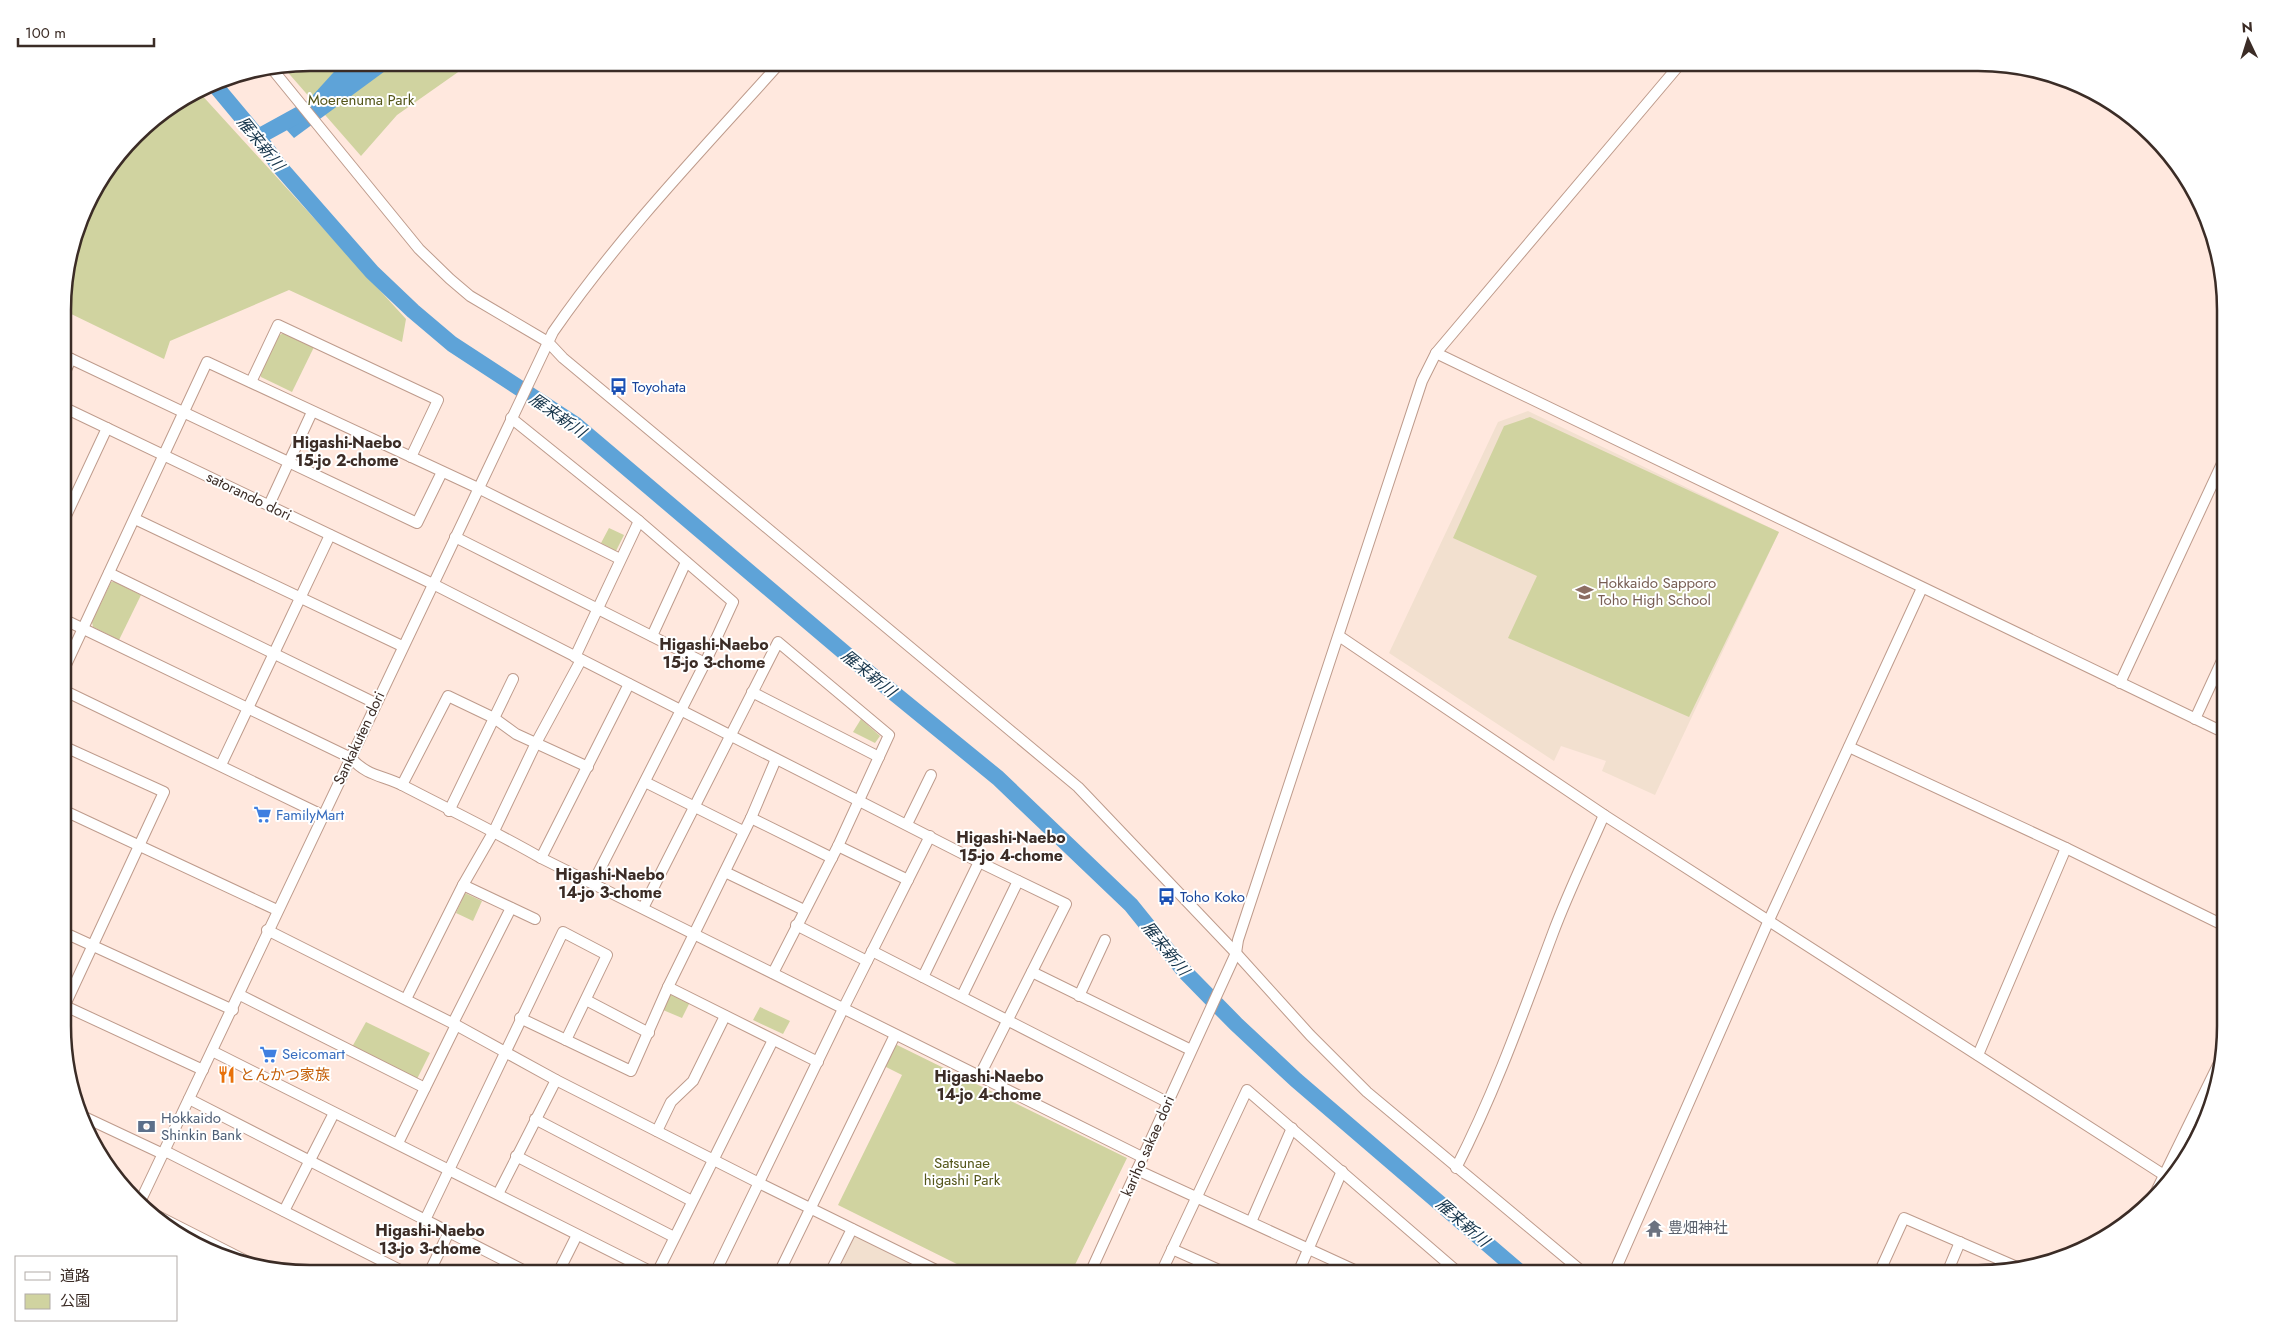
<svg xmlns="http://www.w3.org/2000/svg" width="2288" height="1336" font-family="Jost,'Noto Sans JP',sans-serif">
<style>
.education{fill:#f2e0cf}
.green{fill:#d0d3a0}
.water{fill:#5ea3d8}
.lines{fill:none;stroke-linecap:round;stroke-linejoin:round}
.river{stroke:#5ea3d8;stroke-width:16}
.minor-casing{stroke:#be9b8c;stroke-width:12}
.minor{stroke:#fff;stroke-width:10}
.labels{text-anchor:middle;stroke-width:4;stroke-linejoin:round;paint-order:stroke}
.park-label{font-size:15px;fill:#54561a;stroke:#fff}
.transit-label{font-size:15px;fill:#164399;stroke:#fff;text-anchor:start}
.street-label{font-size:15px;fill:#3b2c26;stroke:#fff}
.education-label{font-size:15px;fill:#785e54;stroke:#fff;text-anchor:start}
.shop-label{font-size:15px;fill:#366cbe;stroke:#fff;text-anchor:start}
.food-label{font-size:15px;fill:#c56008;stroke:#fff;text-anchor:start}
.service-label{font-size:15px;fill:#4e5e75;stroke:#fff;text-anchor:start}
.worship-label{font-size:15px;fill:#5b616d;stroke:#fff;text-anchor:start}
.water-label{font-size:16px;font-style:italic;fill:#143349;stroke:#fff}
.neighbourhood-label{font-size:16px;font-weight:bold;fill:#3b2c26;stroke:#fff}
.rim{fill:none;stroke:#3b2c26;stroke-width:2.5}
</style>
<rect width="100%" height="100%" fill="#ffe8de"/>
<g class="education">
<polygon points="1528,411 1779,532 1655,795 1602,771 1606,761 1561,746 1554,761 1389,653 1498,422"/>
<polygon points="855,1236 927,1273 837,1273"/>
</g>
<g class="green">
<polygon points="310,63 471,63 397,115 361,156 284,68"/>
<polygon points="199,92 406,319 402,342 289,290 170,341 164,359 65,311 65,278 88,200 147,124"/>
<polygon points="284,333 314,347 292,392 261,377 259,372 277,336"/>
<polygon points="1530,417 1779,532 1689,717 1508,638 1537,576 1453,538 1504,426"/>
<polygon points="609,528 624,535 616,551 601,543"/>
<polygon points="111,582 115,582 141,595 119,640 93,627 92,622"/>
<polygon points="861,719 880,736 875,743 853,732"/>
<polygon points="465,893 482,901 473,921 456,913"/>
<polygon points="671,993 690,1002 682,1018 663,1010"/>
<polygon points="760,1007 790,1021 783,1034 753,1020"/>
<polygon points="366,1022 430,1053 417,1079 352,1047"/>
<polygon points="895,1044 1127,1158 1071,1273 975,1273 838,1205 902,1075 884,1066"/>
</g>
<polygon class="water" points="342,63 396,63 294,138 284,127"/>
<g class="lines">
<g class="river">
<polyline points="213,83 258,137 279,166 372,272 413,311 452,344 576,425 846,654 998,778 1131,905 1185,972 1236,1024 1296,1080 1521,1273"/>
<polyline points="258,137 309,109"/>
</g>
<defs>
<g id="minor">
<polyline points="273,70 419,249 450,279 470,296 548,342 563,358 1078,787 1236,953 1310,1035 1367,1092 1584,1273"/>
<polyline points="1436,353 2225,733"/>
<polyline points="65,356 417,523 442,472"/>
<polyline points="65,372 71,359"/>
<polyline points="251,382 278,325 438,400 411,457"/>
<polyline points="65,408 433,584 979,862 1066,904 979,1077"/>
<polyline points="511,418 639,521 733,602 705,663 593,883"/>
<polyline points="269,505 312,412"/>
<polyline points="65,518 107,428"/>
<polyline points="135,519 402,646"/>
<polyline points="455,537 705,663"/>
<polyline points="109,573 375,703"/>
<path d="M 65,620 L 351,758 C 368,777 383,775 404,786 C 450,810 496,832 541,858 L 1142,1157"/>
<polyline points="652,636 686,562"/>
<polyline points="1339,636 1604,815 2164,1175"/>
<polyline points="575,657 639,521"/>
<polyline points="65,667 207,362 478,488 620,559"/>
<polyline points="2120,683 2225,457"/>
<polyline points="65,691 322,815"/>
<polyline points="752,692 879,757"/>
<polyline points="2195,719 2225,654"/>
<polyline points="65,747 164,792 65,1005"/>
<polyline points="1849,747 2066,848 2225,926"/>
<polyline points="221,765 330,535"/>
<polyline points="645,782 743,831"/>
<polyline points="402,785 448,696 494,718 516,734 588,767"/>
<polyline points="65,811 277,910"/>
<polyline points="449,811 513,679"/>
<polyline points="751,818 832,858"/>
<polyline points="907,824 931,775"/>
<polyline points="838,846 908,880"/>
<polyline points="541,858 629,684"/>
<polyline points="725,872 804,910"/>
<polyline points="463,885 535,919"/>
<polyline points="643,908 778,642 889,735 838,846 773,973"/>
<polyline points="796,925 867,961"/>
<polyline points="267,930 456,1025 556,1080 759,1183 942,1273"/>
<polyline points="65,933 233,1010"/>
<polyline points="872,951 1167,1102"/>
<polyline points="1032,972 1191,1050"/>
<polyline points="923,977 979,862"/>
<polyline points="668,987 818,1062"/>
<polyline points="240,995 425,1088"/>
<polyline points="962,996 1018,881"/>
<polyline points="1079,996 1105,940"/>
<polyline points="406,999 463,885 494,831 536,743 581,660"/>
<polyline points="586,1000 649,1033"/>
<polyline points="65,1006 203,1070"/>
<polyline points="520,1018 631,1071 668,987 751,818 776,759"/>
<polyline points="453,1023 511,908"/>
<polyline points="212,1051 654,1273"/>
<polyline points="1978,1055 2066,848"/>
<polyline points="189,1099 529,1273"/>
<polyline points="80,1115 163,1154"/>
<polyline points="535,1119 692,1201"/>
<polyline points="657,1131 671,1102 693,1081 725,1016"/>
<polyline points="398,1143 456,1025"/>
<polyline points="165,1151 406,1273"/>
<polyline points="516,1156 674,1237"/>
<path d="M 1456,1168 C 1495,1092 1523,1013 1553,933 C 1568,893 1587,854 1604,815"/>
<polyline points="1137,1170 1361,1273"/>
<polyline points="498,1194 556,1080"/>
<polyline points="2151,1202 2222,1057"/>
<path d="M 139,1204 L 553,332 C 620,235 702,150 780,63"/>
<polyline points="148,1211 258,1267"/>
<polyline points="284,1211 334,1113"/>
<polyline points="425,1220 563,932 607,955 566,1040"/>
<polyline points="1251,1222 1292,1128"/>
<polyline points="1172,1249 1226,1273"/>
<polyline points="429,1273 449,1232"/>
<polyline points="558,1273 577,1235"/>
<polyline points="657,1273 773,1040"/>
<polyline points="715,1273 844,1007 930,836"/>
<polyline points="779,1273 895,1035"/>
<polyline points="830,1273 852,1229"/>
<polyline points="1090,1273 1236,953 1238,940 1422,381 1436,353 1681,63"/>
<polyline points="1161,1273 1247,1090 1459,1273"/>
<polyline points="1298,1273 1342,1171"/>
<polyline points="1614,1273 1769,920 1922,588"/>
<polyline points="1879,1273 1904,1218 2017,1267 2016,1269"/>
<polyline points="1947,1273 1960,1242"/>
</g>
</defs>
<use href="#minor" class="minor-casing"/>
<use href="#minor" class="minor"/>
</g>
<defs>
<symbol id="bus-bare" viewBox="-9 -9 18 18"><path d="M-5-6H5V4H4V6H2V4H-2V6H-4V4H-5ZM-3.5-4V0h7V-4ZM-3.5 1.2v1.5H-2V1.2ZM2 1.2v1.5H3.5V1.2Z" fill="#1a4fb4" stroke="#fff" stroke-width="2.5" paint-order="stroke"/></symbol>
<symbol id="school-bare" viewBox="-9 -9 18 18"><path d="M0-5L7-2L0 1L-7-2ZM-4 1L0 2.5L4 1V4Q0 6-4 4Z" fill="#8d6e63" stroke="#fff" stroke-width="2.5" paint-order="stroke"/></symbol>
<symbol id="supermarket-bare" viewBox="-9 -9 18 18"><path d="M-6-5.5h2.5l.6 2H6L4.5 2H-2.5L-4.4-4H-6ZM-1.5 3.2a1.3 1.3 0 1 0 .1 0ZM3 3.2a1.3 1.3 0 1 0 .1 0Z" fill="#3f7fe0" stroke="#fff" stroke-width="2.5" paint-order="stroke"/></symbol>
<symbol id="restaurant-bare" viewBox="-9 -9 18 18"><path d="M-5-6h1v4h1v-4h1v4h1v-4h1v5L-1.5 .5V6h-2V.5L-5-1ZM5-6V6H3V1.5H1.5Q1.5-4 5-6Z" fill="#e8710a" stroke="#fff" stroke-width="2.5" paint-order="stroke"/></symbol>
<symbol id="bank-bare" viewBox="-9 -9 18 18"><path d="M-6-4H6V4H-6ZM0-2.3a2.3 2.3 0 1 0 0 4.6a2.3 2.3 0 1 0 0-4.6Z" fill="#5c6f8a" stroke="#fff" stroke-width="2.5" paint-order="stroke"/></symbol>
<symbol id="temple-bare" viewBox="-9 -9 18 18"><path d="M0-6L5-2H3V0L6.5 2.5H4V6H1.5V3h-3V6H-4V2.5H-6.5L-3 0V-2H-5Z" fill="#6b7280" stroke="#fff" stroke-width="2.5" paint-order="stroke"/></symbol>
</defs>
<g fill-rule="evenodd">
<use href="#bus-bare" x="606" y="374" width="25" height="25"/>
<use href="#school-bare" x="1572" y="580" width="25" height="25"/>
<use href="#supermarket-bare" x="250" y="802" width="25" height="25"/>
<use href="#bus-bare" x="1154" y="884" width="25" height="25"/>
<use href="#supermarket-bare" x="256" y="1042" width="25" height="25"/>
<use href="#restaurant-bare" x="214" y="1062" width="25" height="25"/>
<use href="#bank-bare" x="134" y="1114" width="25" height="25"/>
<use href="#temple-bare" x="1642" y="1216" width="25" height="25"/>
</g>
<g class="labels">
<g class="park-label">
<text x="361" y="105">Moerenuma Park</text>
<text x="962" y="1168">Satsunae<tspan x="962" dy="17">higashi Park</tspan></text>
</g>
<g class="transit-label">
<text x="632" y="392">Toyohata</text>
<text x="1180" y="902">Toho Koko</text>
</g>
<g class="street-label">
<text transform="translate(249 496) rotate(26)" y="5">satorando dori</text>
<text transform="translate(359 738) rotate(-65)" y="5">Sankakuten dori</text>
<text transform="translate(1148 1146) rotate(-66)" y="5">kariho sakae dori</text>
</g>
<g class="education-label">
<text x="1598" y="588">Hokkaido Sapporo<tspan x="1598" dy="17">Toho High School</tspan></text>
</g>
<g class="shop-label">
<text x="276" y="820">FamilyMart</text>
<text x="282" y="1059">Seicomart</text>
</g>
<g class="food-label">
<text x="240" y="1080">とんかつ家族</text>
</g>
<g class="service-label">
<text x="161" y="1123">Hokkaido<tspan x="161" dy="17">Shinkin Bank</tspan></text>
</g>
<g class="worship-label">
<text x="1668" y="1233">豊畑神社</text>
</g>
<g class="water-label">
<text transform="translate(261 143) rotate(51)" y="6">雁来新川</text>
<text transform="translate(558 415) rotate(35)" y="6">雁来新川</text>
<text transform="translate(869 673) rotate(39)" y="6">雁来新川</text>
<text transform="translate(1166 948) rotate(51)" y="6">雁来新川</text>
<text transform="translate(1463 1222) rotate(41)" y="6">雁来新川</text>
</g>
<g class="neighbourhood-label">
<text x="347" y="448">Higashi-Naebo<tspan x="347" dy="18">15-jo 2-chome</tspan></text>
<text x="714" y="650">Higashi-Naebo<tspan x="714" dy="18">15-jo 3-chome</tspan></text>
<text x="1011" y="843">Higashi-Naebo<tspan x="1011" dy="18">15-jo 4-chome</tspan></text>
<text x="610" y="880">Higashi-Naebo<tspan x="610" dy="18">14-jo 3-chome</tspan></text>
<text x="989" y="1082">Higashi-Naebo<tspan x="989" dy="18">14-jo 4-chome</tspan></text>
<text x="430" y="1236">Higashi-Naebo<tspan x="430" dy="18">13-jo 3-chome</tspan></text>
</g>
</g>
<path d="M0 0H2288V1336H0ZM310 71H1978A239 239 0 0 1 2217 310V1026A239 239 0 0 1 1978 1265H310A239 239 0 0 1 71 1026V310A239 239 0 0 1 310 71Z" fill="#fff" fill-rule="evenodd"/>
<path class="rim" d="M310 71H1978A239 239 0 0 1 2217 310V1026A239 239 0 0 1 1978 1265H310A239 239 0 0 1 71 1026V310A239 239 0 0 1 310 71Z"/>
<rect x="15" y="1256" width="162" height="65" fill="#ffffff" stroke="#b1aba8"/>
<rect x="25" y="1272" width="25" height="8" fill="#ffffff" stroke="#b1aba8"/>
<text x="60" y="1281" font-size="15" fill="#3b2c26">道路</text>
<rect x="25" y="1294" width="25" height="15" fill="#d0d3a0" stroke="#b1aba8"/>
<text x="60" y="1306" font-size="15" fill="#3b2c26">公園</text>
<g transform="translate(2248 40) rotate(356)" stroke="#ffffff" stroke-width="4" paint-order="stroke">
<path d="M0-4L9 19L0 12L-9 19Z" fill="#3b2c26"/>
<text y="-8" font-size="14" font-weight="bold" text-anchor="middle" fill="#3b2c26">N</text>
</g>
<path d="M18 38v8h136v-8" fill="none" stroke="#3b2c26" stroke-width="2.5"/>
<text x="25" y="38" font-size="15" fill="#3b2c26" stroke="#ffffff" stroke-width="4" paint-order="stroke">100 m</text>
</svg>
